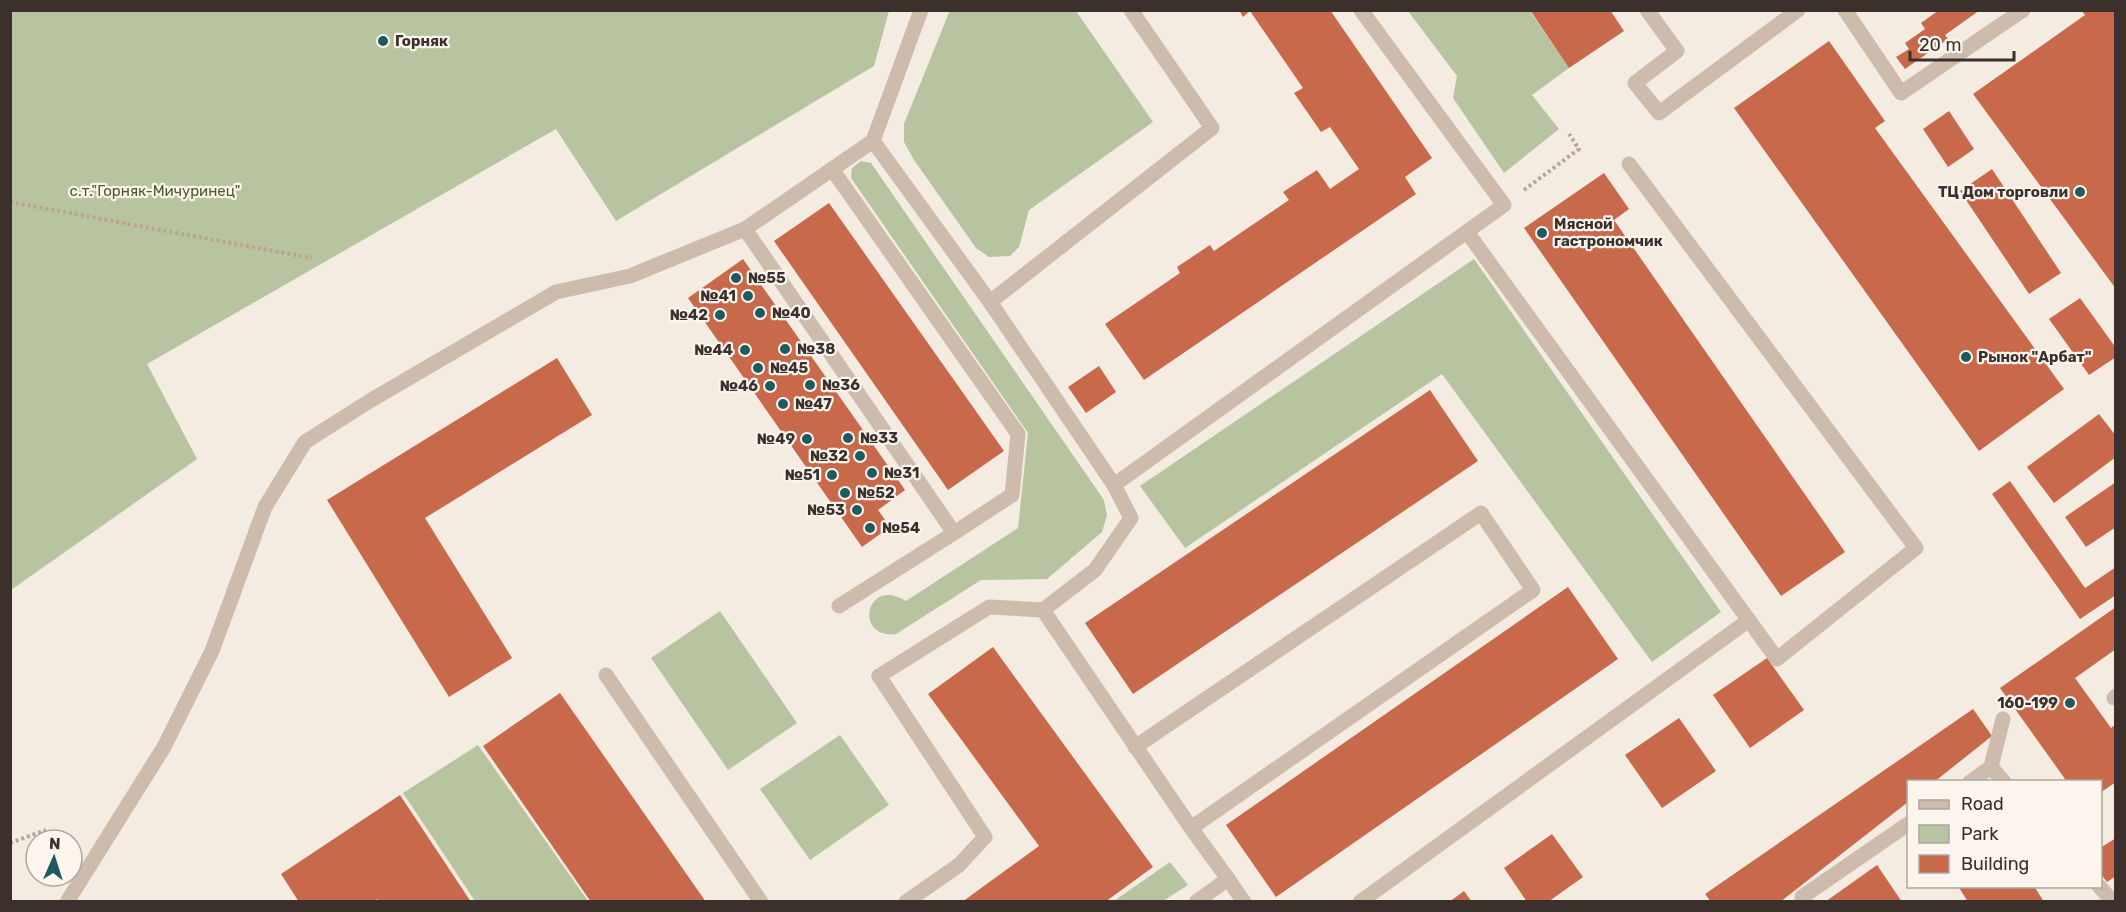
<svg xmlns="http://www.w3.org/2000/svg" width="2126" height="912" font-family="Rubik,sans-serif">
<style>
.green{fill:#b8c4a0}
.building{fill:#c8694b}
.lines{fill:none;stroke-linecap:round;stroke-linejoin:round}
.path{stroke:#b9a596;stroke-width:4;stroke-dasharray:3 3;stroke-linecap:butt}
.service{stroke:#cdbbac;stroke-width:15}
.minor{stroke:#cdbbac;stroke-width:15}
.poi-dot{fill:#1f5a5e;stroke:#fbf5ee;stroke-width:2}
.labels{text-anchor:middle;stroke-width:4.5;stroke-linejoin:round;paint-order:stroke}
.poi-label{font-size:15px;font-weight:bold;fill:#3b302b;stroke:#fbf5ee;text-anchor:start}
.park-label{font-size:15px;fill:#4a5a2e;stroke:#fbf5ee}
</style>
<rect width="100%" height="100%" fill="#f4ebe1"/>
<g class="green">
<polygon points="950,10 1076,11 1153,122 1029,210 1019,247 1010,256 989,257 976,248 914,160 904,142 904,124"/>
<polygon points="10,11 11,10 889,11 874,66 616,221 556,129 147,364 197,459 11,590"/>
<polygon points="1408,11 1530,11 1569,68 1532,95 1559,129 1504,173 1453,98 1457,76"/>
<path d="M 861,161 L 871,163 L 1104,500 L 1107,515 L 1102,532 L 1047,579 L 981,580 L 896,634 C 853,639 866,576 906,601 L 1018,528 L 1028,433 L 851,178 L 852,168 Z"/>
<polygon points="1474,259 1721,612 1652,662 1442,374 1185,548 1140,486"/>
<polygon points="720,611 797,723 728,770 651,658"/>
<polygon points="840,735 889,805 810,860 760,789"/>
<polygon points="478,745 588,901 475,901 403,793"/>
<polygon points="1170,862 1188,885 1163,901 1114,901"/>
</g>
<g class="building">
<polygon points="1239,10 1330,10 1432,158 1405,177 1416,194 1144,380 1105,324 1180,273 1177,267 1210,245 1214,251 1289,200 1283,192 1317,170 1330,189 1359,169 1330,127 1321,132 1294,93 1303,88 1250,11 1243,17"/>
<polygon points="1530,10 1610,10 1624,31 1569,68"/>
<polygon points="1939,10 1980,10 1945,35 1948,39 1905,69 1896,57 1909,49 1905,43 1925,29 1921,23"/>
<polygon points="2081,10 2116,10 2116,289 1973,94 2085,15"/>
<polygon points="1829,41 1885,121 1875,128 2064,389 1979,451 1734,108"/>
<polygon points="1949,111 1974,149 1948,167 1923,129"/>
<polygon points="1992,169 2061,273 2029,294 1960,191"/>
<polygon points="1604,173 1629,209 1614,220 1845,552 1781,596 1524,228"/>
<polygon points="829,203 1004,451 948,490 774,241"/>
<polygon points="743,259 905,490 878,510 890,527 862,547 688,298"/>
<polygon points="2080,298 2116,348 2116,357 2089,375 2049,319"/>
<polygon points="557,358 592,415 425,518 512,658 449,697 327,500"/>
<polygon points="1099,366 1116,392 1086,413 1068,387"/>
<polygon points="1430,390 1478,461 1133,694 1085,623"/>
<polygon points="2099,414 2116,436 2116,457 2054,503 2027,467"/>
<polygon points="2010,481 2085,588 2116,567 2116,595 2080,619 1992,494"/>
<polygon points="2116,482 2116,527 2086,547 2065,517"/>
<polygon points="1568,587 1618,659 1276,897 1226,825"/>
<polygon points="2116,607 2116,649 2075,678 2111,728 2116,724 2116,782 2100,793 2100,782 2061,782 2065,779 2000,688"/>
<polygon points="993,647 1153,867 1105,902 962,902 1039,846 928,694"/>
<polygon points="1767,658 1804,710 1750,748 1713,695"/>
<polygon points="560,693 706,902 591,902 483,746"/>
<polygon points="1973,709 1992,736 1934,782 1908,782 1908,802 1780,902 1711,902 1705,894"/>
<polygon points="1679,718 1716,771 1662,808 1625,755"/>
<polygon points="400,795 471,902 379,902 377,899 373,902 299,902 281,874"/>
<polygon points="1552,834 1583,877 1548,902 1527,902 1504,868"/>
<polygon points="2116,838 2116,876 2107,882 2100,873 2100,848"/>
<polygon points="1877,865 1902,902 1825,902"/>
<polygon points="1958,886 2034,886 2044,902 1968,902"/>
<polygon points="1464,891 1472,902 1449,902"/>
</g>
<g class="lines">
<g class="path">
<polyline points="1524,190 1579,149 1569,134"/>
<polyline points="10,202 312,258"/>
<polyline points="10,843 46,830"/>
</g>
<g class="service">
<polyline points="1647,10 1677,51 1635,83 1659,113 1798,10"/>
<polyline points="1845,10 1901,93 2023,10"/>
<polyline points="832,169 1018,434 1012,495 954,533"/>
<polyline points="745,229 954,533 839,606"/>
<polyline points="1467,232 1777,659 1916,548 1629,164"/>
<polyline points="990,302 1212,128 1131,10"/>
<polyline points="1114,485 1504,205 1361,10"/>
<polyline points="606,675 761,902"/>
<polyline points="879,676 985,837 959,865 906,902"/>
<polyline points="2114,698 2116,696"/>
<polyline points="1135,747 1481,513 1533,590 1191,828"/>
<polyline points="1991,767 2004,782"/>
<polyline points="1970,782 1991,767 2003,719"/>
<polyline points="1228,879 1244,902"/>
<polyline points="2099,886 2113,902"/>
<polyline points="1360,902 1749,620"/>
<polyline points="1805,902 1802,897 1908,824"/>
</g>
<g class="minor">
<polyline points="873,141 990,302 1114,485 1131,518 1095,570 1043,610 1191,828 1228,879 1196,902"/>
<polyline points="879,676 989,607 1043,610"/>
<polyline points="67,902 164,747 212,651 265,507 305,442 368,402 556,292 630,276 745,229 873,141 921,10"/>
</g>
</g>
<g class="poi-dot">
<circle cx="383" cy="41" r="6"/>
<circle cx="2080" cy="192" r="6"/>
<circle cx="1542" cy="233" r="6"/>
<circle cx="736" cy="278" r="6"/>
<circle cx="748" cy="296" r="6"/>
<circle cx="760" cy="313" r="6"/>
<circle cx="720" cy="315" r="6"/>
<circle cx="785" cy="349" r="6"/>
<circle cx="745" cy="350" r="6"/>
<circle cx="1966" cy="357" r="6"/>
<circle cx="758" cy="368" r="6"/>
<circle cx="810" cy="385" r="6"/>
<circle cx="770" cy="386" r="6"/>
<circle cx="783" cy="404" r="6"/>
<circle cx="848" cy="438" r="6"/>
<circle cx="807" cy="439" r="6"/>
<circle cx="860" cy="456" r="6"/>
<circle cx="872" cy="473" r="6"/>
<circle cx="832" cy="475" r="6"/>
<circle cx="845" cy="493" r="6"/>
<circle cx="857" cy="510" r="6"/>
<circle cx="870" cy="528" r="6"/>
<circle cx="2070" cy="703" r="6"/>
</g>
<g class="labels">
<g class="poi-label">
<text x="395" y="46">Горняк</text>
<text x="2068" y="197" text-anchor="end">ТЦ Дом торговли</text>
<text x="1554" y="229">Мясной<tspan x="1554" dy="17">гастрономчик</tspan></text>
<text x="748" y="283">№55</text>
<text x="736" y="301" text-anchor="end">№41</text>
<text x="772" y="318">№40</text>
<text x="708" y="320" text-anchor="end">№42</text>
<text x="797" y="354">№38</text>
<text x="733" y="355" text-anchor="end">№44</text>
<text x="1978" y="362">Рынок "Арбат"</text>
<text x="770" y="373">№45</text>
<text x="822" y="390">№36</text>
<text x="758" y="391" text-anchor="end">№46</text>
<text x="795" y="409">№47</text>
<text x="860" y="443">№33</text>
<text x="795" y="444" text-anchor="end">№49</text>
<text x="848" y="461" text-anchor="end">№32</text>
<text x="884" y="478">№31</text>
<text x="820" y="480" text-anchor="end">№51</text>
<text x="857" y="498">№52</text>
<text x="845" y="515" text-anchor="end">№53</text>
<text x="882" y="533">№54</text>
<text x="2058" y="708" text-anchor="end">160-199</text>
</g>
<g class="park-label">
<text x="155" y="196">с.т."Горняк-Мичуринец"</text>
</g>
</g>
<rect width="2126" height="912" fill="none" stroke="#3b302b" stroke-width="24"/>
<rect x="1907" y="780" width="195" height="108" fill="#fbf5ee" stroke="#aea6a0" stroke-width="1.5"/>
<rect x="1919" y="800" width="30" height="9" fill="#cdbbac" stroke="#aea6a0" stroke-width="1.5"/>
<text x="1961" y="810" font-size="18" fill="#3b302b">Road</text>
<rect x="1919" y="825" width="30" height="18" fill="#b8c4a0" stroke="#aea6a0" stroke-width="1.5"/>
<text x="1961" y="840" font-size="18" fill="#3b302b">Park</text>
<rect x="1919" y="855" width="30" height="18" fill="#c8694b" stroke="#aea6a0" stroke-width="1.5"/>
<text x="1961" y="870" font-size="18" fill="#3b302b">Building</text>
<g transform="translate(54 858) rotate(3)"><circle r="28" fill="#fbf5ee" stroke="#aea6a0" stroke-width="1.5"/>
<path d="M0-4.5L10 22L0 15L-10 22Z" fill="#1f5a5e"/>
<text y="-9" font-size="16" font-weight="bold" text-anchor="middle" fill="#3b302b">N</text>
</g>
<path d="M1910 51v9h104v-9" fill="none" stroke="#3b302b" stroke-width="3"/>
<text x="1919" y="51" font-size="18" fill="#3b302b" stroke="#fbf5ee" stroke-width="4.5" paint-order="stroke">20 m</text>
</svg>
